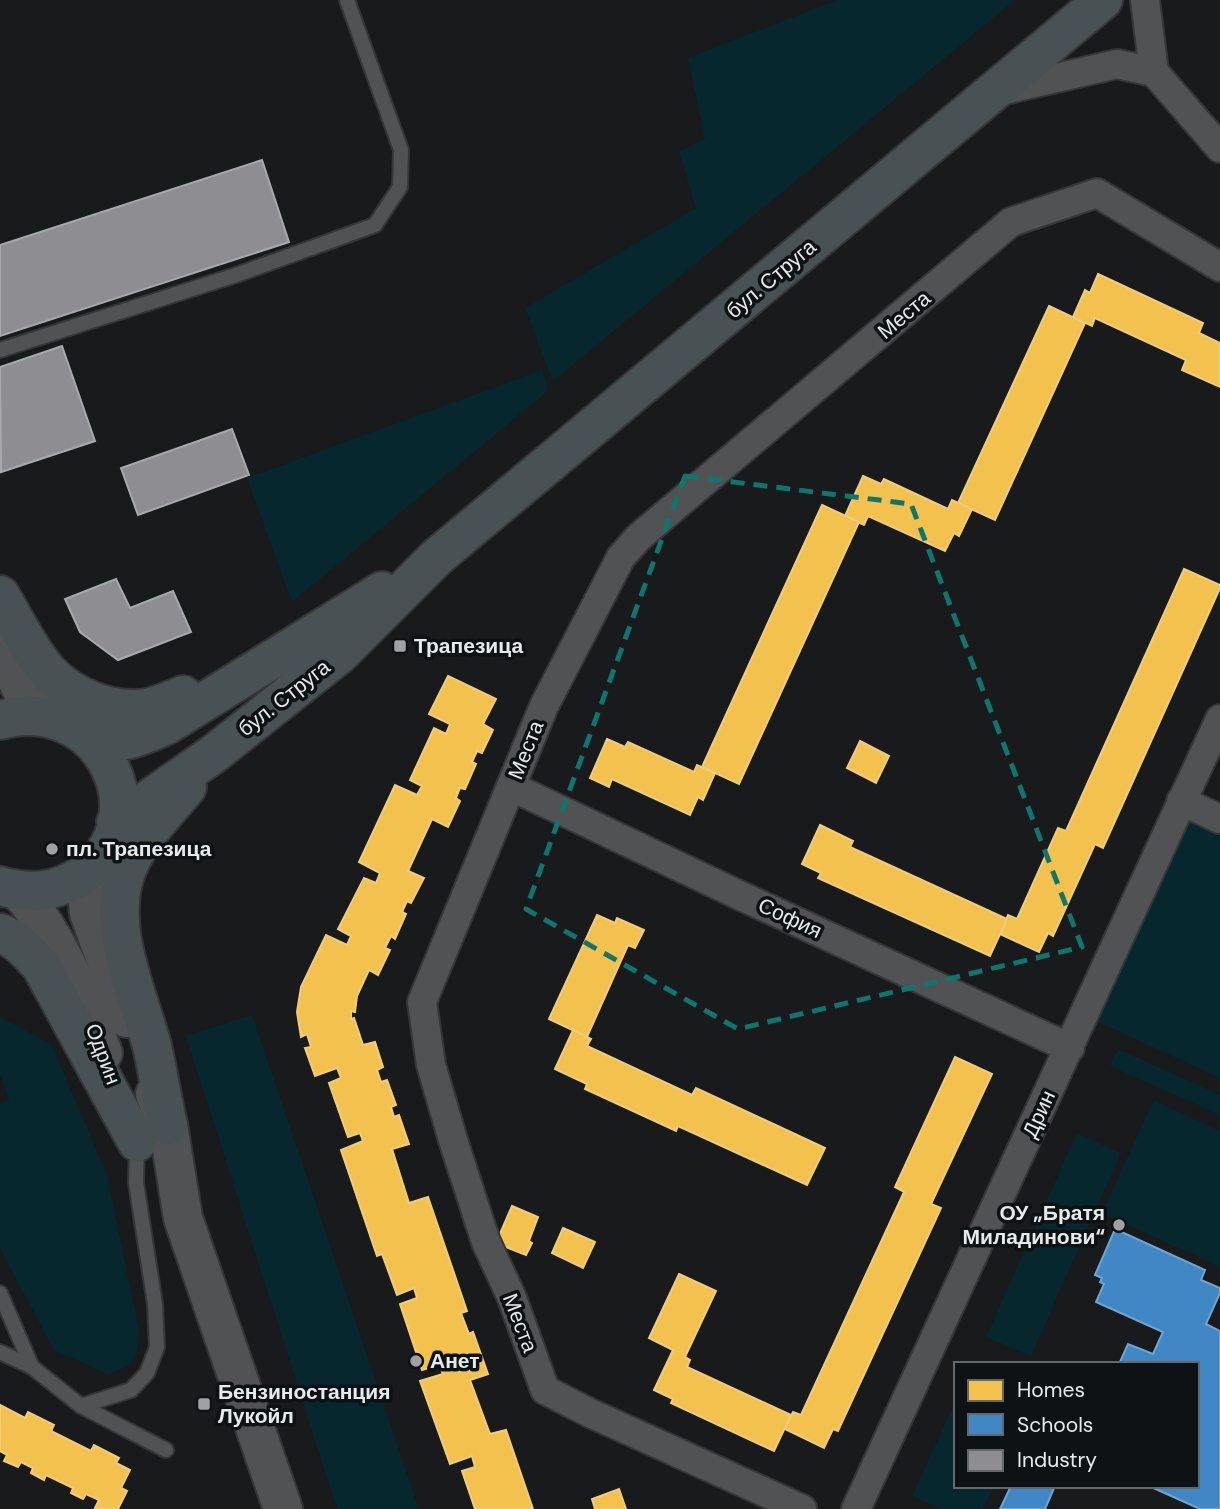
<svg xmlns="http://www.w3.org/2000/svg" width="1220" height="1509" font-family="'DM Sans',sans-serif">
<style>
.green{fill:#07272e}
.homes{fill:#f2c14e;stroke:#efcd7d;stroke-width:2}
.schools{fill:#3f88c5;stroke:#71a5d0;stroke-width:2}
.industry{fill:#8d8d92;stroke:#a8a9ad;stroke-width:2}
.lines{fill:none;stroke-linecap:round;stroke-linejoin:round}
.lane-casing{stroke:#353637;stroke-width:18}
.street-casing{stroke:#353637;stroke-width:32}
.secondary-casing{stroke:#353637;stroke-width:42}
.primary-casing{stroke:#353637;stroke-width:42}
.lane{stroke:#505253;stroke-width:14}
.street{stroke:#505253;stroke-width:28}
.secondary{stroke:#505253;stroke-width:38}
.primary{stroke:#485153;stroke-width:38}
.marked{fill:none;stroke:#0f766e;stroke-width:5;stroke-dasharray:14 9;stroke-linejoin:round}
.poi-dot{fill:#9fa1a3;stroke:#0e1214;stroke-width:2.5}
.labels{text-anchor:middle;stroke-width:7;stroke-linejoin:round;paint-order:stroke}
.street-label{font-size:21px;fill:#e7eaeb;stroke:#0e1214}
.poi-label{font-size:21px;font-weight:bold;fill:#e7eaeb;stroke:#0e1214;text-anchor:start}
</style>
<rect width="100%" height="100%" fill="#181a1c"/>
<g class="green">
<polygon points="837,0 1015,0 553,381 525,308 696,208 679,151 705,139 688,58"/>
<polygon points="542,370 549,390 292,602 247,478"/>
<polygon points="1189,789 1220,803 1220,1078 1085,1016"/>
<polygon points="252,1015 419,1509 337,1509 186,1036"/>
<path d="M 0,1017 L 51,1044 L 107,1175 L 139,1330 C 137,1358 136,1365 108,1374 L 54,1350 L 0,1248 L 0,1103 L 9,1100 L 0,1075 Z"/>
<polygon points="1118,1049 1220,1095 1220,1115 1110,1066"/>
<polygon points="1154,1100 1220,1131 1220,1267 1102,1213"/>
<polygon points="1077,1133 1121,1153 1031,1356 986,1337"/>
<polygon points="956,1400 956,1486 994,1486 983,1509 941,1509 912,1496"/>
</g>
<g class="homes">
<polygon points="1098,274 1203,323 1199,333 1220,343 1220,387 1182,370 1186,360 1095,318 1092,326 1073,317 1085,290 1090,293"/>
<polygon points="1049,306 1085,323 995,520 958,503"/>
<polygon points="863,476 881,484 884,479 948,509 952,500 972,509 959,536 954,533 945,551 868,516 864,525 845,516"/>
<polygon points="822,505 859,522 739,784 702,767"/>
<polygon points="1184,569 1220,585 1220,588 1103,848 1095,844 1053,936 1048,933 1039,952 1000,934 1008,915 1017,919 1058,828 1066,831"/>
<polygon points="448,676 496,699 483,724 493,730 482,753 477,751 472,762 476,764 465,789 460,788 456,798 460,801 448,827 432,819 408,871 424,878 411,903 407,901 402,912 406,914 395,939 391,936 385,948 390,950 378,975 369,970 357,996 355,1012 351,1011 351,1019 354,1018 363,1045 375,1042 383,1067 377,1070 381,1082 387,1080 396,1105 391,1107 394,1117 399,1115 409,1144 392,1149 409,1203 428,1197 467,1311 461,1313 469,1334 473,1332 488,1374 470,1380 490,1434 506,1430 533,1509 475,1509 462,1471 475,1467 472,1456 450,1464 420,1381 443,1374 439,1365 422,1370 400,1304 417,1298 414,1288 397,1295 382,1254 377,1256 341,1150 363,1141 360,1133 348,1137 329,1083 341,1078 337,1068 315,1076 305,1048 311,1047 307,1034 301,1037 297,1012 301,987 326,935 347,945 351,936 338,929 364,878 376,883 380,873 359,862 395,785 417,795 422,786 410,780 434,728 446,734 450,724 429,714"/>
<polygon points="607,739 625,747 628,742 694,772 697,765 715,773 703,800 698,797 690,815 612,779 609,787 590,778"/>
<polygon points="860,741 889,756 876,783 847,768"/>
<polygon points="820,825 853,841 850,847 1007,919 990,956 818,878 821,873 802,864"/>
<polygon points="597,915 615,923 617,918 644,930 635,948 628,945 587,1037 549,1019"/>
<polygon points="573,1030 591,1039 587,1046 692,1095 696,1088 825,1148 807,1185 678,1126 676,1131 585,1089 587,1084 555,1069"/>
<polygon points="955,1057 992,1074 931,1204 941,1208 838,1431 833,1429 824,1448 785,1429 793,1412 801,1415 904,1192 895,1187"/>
<polygon points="512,1206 538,1217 529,1241 532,1243 526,1255 496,1243"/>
<polygon points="563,1228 595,1242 583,1268 552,1253"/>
<polygon points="679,1274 716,1291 685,1357 690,1360 687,1367 791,1415 774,1451 671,1403 673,1399 654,1390 673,1350 649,1338"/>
<polygon points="0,1405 25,1418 28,1412 54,1425 51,1431 91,1451 94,1445 119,1458 116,1463 130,1470 121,1488 127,1491 118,1509 98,1509 95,1508 99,1500 86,1494 83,1499 71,1493 73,1488 46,1475 44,1480 31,1473 33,1468 21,1462 18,1467 4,1461 7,1455 0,1451"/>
<polygon points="619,1489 626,1509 595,1509 592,1499"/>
</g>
<g class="schools">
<polygon points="1115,1229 1205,1270 1201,1280 1220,1288 1220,1293 1206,1324 1220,1331 1220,1509 1200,1509 1149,1486 1197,1486 1197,1364 1119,1364 1128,1344 1153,1354 1163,1332 1096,1302 1104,1284 1100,1282 1102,1278 1095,1275"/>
<polygon points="1011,1486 1055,1486 1045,1509 1000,1509"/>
</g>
<g class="industry">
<polygon points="262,160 289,242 0,336 0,245"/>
<polygon points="62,346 95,441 1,472 0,367"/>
<polygon points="232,429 249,475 138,515 121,468"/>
<polygon points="116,579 130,608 173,591 191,632 118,660 80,632 65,599"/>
</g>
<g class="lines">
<defs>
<g id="lane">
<polyline points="0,350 236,275 375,225 400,187 401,150 347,0"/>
<polyline points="0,1293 32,1367"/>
<polyline points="0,1352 32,1367 81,1406 166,1450"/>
<polyline points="81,1406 131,1390 147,1373 157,1347 155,1304 136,1183 137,1144"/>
</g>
<g id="street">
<polyline points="1145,0 1154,72"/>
<polyline points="1154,72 1220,148"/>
<polyline points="996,92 1117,64 1154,72"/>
<polyline points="512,787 741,896 1070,1048"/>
<polyline points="1181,801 1220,819"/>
<polyline points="802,1509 590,1413 545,1390 512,1298 486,1242 453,1140 431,1065 422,1002 544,706 621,557 639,537 1011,222 1097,193 1220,267"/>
<polyline points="856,1509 1220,719"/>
</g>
<g id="secondary">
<path d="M 0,635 C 10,664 19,691 38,715"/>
<polyline points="89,870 87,894 89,913 127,1018"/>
<path d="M 19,891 C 61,939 80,995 103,1053"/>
<polyline points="155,1094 168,1125 183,1218 283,1509"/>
</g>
<g id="primary">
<path d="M 0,595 C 13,616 24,640 39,660 C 60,691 100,710 137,709 C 152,709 169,701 183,695"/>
<path d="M 0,720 C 100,692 163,817 82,875 C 56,893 29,894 0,886"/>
<path d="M 90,738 C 120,747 139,737 167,725 L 382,591"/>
<polyline points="116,822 215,753 341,653 437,557 1103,0"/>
<path d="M 0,933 C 17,939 29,953 41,966 L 137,1142"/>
<path d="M 168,1125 C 162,1099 158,1072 152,1046 C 137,991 105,925 127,869 C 139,838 166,813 187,787"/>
</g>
</defs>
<use href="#lane" class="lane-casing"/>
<use href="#street" class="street-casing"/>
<use href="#secondary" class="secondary-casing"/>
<use href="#primary" class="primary-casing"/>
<use href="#lane" class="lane"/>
<use href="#street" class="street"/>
<use href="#secondary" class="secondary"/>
<use href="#primary" class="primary"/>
</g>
<path class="marked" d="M 685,476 L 911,504 L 1082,947 L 738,1029 L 526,909 Z"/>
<g class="poi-dot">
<rect x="393" y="639" width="14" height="14" rx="3.5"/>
<circle cx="52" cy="849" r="7"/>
<circle cx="1119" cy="1225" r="7"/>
<circle cx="416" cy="1361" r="7"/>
<rect x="197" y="1397" width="14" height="14" rx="3.5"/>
</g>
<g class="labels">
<g class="street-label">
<text transform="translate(771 279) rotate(-40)" y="7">бул. Струга</text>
<text transform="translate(904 315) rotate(-40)" y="7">Места</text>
<text transform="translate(284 698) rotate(-38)" y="7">бул. Струга</text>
<text transform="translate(526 750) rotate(-68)" y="7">Места</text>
<text transform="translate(790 918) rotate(25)" y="7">София</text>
<text transform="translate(103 1054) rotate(69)" y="7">Одрин</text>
<text transform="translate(1039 1114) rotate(-65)" y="7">Дрин</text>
<text transform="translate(520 1323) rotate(69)" y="7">Места</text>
</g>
<g class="poi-label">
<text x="414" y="653">Трапезица</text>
<text x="66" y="856">пл. Трапезица</text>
<text x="1105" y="1220" text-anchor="end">ОУ „Братя<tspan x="1105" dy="24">Миладинови“</tspan></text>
<text x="430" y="1368">Анет</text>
<text x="218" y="1399">Бензиностанция<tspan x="218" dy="24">Лукойл</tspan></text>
</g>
</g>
<rect x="954" y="1362" width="245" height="126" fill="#0e1214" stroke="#65686a" stroke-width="2"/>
<rect x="968" y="1380" width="35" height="21" fill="#f2c14e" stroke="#65686a" stroke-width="2"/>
<text x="1017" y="1397" font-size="21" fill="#e7eaeb">Homes</text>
<rect x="968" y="1414" width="35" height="21" fill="#3f88c5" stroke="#65686a" stroke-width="2"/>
<text x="1017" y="1432" font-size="21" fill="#e7eaeb">Schools</text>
<rect x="968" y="1450" width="35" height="21" fill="#8d8d92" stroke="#65686a" stroke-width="2"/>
<text x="1017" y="1467" font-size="21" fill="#e7eaeb">Industry</text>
</svg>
